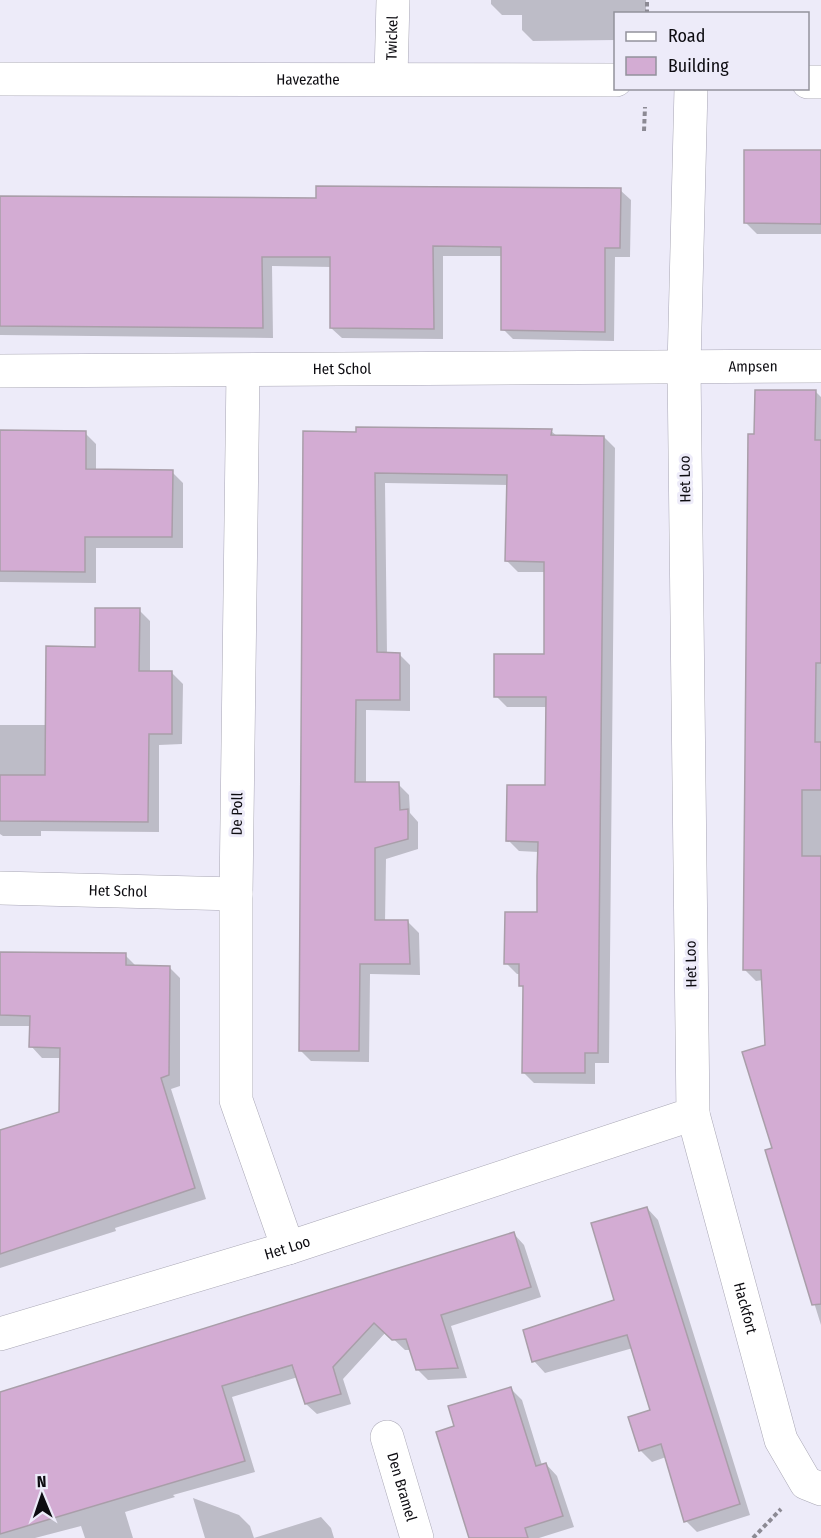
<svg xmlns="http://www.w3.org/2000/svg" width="821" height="1538" font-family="'Fira Sans Condensed',sans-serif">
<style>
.shadow{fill:#0003}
.building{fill:#d3acd3;stroke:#a99ea9;stroke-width:1.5}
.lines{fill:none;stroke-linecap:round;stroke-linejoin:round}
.minor-casing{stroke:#a9a7b5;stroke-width:34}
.path{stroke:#8c8a94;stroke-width:4;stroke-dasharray:4.5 3;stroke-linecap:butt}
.minor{stroke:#fff;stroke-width:33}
.labels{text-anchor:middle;stroke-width:6;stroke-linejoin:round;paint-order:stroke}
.street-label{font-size:15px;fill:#0d0c11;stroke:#edebf9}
</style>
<rect width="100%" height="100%" fill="#edebf9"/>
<g class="shadow">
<polygon points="491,0 646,0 646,14 616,14 616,40 533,41 522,30 522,15 502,15 491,4"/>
<polygon points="821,152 821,234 757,234 745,222"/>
<polygon points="620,190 631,200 630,257 615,257 614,341 513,339 503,329 503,256 443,256 443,339 342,338 331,328 332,267 272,266 273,338 0,335 0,198 318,199"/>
<polygon points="815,391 821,397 821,1325 767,1151 774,1148 763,980 756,981 745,970 756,436"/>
<polygon points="551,431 557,436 604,437 615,448 609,1063 595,1063 595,1084 534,1083 523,1072 524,989 521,985 521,974 517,974 506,963 538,914 539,852 519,851 508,840 547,787 547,707 507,707 496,696 545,656 546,572 518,572 507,561 509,485 385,483 387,654 399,654 410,665 410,711 366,710 366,784 398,784 409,795 410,813 418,822 418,849 386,859 385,922 408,922 419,933 420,975 370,974 369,1062 311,1061 300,1050 304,433"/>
<polygon points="0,432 85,433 96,444 96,471 172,472 183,483 183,548 96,548 96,583 0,582"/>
<polygon points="139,610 150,621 150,673 172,673 183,684 182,744 159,745 159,832 41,831 41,836 3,836 0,834 0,725 46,725 96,648"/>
<polygon points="0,953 125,955 136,966 169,967 180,978 180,1086 171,1089 206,1199 115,1228 116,1231 0,1268 0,1190 61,1113 61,1058 42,1058 31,1046 31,1026 0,1026"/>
<polygon points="647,1208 658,1220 750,1515 697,1532 686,1521 666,1457 652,1462 640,1450 651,1411 633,1348 545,1373 534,1361 615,1301"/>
<polygon points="514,1234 524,1245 541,1297 451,1326 467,1378 428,1380 417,1369 411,1350 405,1350 386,1332 343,1379 351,1404 317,1414 306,1404 298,1377 232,1397 255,1472 173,1495 175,1497 125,1512 133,1538 85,1538 81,1526 35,1538 0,1538 0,1393"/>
<polygon points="511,1389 522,1400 542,1465 546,1464 557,1476 574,1527 539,1538 470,1538 456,1427"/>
<polygon points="193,1498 239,1515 250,1526 254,1538 321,1517 331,1528 334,1538 205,1538"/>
</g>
<g class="building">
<polygon points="744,150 821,150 821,224 744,223"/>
<polygon points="316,186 621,188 620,248 605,248 605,332 501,330 501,247 433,246 434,329 330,328 330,257 262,257 263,328 0,326 0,196 316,198"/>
<polygon points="755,390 816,390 815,440 821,440 821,663 816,663 815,742 821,742 821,790 802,790 802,856 821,856 821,1304 812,1305 765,1150 772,1148 742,1052 765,1045 761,970 743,970 748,434 754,434"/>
<polygon points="356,427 552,429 551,435 604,436 598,1053 585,1053 585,1073 522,1073 523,986 519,986 519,964 504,964 505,912 537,912 537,876 538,842 506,841 507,785 545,785 546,697 494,697 494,654 544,654 544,562 505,561 507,475 375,473 377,652 400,653 400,700 356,700 355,782 399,782 400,810 408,809 408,839 375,848 375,920 408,920 410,964 360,964 359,1051 299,1051 303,431 356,432"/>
<polygon points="0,430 86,431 86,469 173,470 172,537 85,537 85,572 0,571"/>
<polygon points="95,608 140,608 139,671 172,671 172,734 149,734 148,822 0,821 0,775 45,775 46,646 95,647"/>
<polygon points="0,952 126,953 126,965 170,966 169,1075 161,1078 195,1188 0,1254 0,1130 59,1112 60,1048 29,1047 30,1016 0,1015"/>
<polygon points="647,1207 740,1504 684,1522 661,1444 639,1451 628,1417 650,1410 627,1335 532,1362 523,1330 614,1300 591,1223"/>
<polygon points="514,1232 531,1287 441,1315 458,1368 416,1370 406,1339 392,1340 374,1323 333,1367 341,1394 305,1404 292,1365 222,1386 245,1461 0,1534 0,1392"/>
<polygon points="511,1387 536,1466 546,1463 563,1516 525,1528 528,1538 469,1538 436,1432 454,1426 448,1406"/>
</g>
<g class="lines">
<defs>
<g id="minor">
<path id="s1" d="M 391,77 L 393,0"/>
<path id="s2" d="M 0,79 L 616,80"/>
<polyline points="808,82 821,82"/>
<path id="s3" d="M 0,371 L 821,366"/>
<polyline points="243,371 236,894 236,1100 288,1248"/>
<path id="s4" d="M 0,888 L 236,894"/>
<path id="s5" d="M 693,1114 L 781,1440 L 806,1483 L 821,1489"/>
<path id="s6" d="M 0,1334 L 288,1248 L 693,1114 L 684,367 L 691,88"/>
<path id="s7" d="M 387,1437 L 417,1538"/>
</g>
</defs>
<use href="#minor" class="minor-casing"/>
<g class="path">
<polyline points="647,14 647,0"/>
<polyline points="644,131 645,107"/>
<polyline points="753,1538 781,1509"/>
</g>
<use href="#minor" class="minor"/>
</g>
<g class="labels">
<g class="street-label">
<text dy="5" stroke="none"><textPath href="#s1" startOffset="39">Twickel</textPath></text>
<text dy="5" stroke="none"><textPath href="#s2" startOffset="308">Havezathe</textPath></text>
<text dy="5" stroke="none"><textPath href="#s3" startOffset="753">Ampsen</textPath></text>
<text dy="5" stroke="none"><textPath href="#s3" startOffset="342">Het Schol</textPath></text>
<text transform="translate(685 479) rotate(-91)" y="5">Het Loo</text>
<text transform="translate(237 814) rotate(-89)" y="5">De Poll</text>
<text dy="5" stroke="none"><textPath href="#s4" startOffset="118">Het Schol</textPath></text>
<text transform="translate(691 964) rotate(-91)" y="5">Het Loo</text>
<text dy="5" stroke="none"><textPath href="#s6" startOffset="300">Het Loo</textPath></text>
<text dy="5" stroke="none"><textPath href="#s5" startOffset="201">Hackfort</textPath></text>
<text dy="5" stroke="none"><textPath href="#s7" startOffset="52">Den Bramel</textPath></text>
</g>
</g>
<rect x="614" y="12" width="195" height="78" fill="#edebf9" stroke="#93929c" stroke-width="1.5"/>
<rect x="626" y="32" width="30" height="9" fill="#ffffff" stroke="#93929c" stroke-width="1.5"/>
<text x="668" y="42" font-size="18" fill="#0d0c11">Road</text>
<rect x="626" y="57" width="30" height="18" fill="#d3acd3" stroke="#93929c" stroke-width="1.5"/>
<text x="668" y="72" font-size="18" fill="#0d0c11">Building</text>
<g transform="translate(42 1496) rotate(358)" stroke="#edebf9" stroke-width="4.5" paint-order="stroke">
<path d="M0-4.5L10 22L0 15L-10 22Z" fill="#0d0c11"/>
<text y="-9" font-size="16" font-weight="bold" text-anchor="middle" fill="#0d0c11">N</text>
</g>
</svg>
